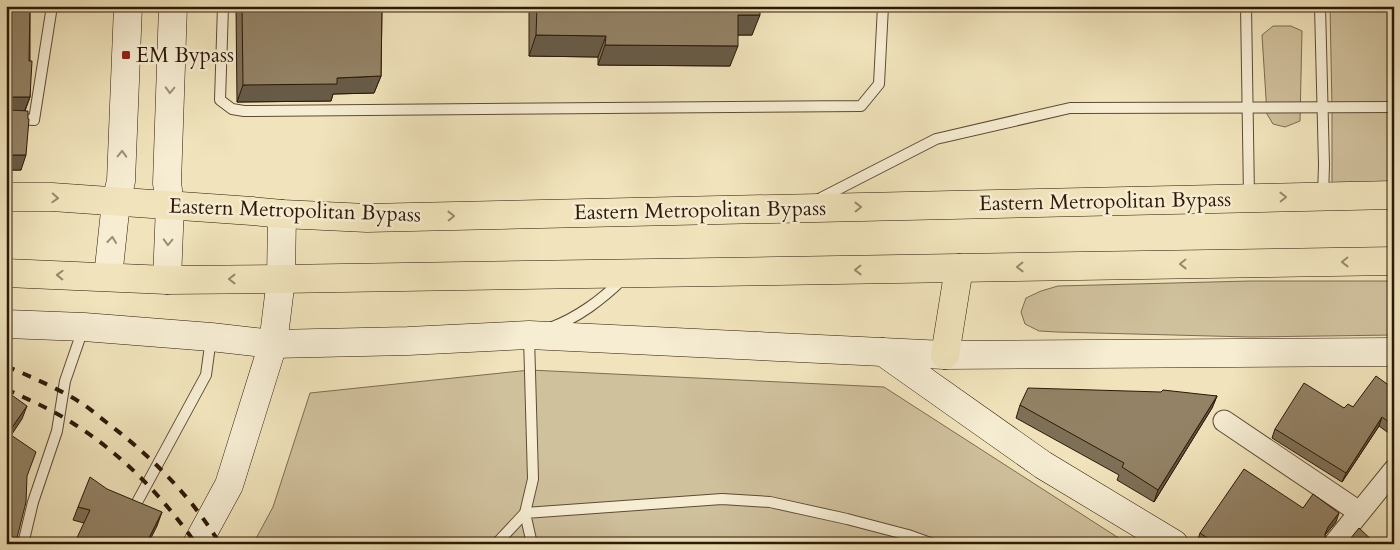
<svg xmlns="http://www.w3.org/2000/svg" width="1400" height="550" font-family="Cardo,serif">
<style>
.green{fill:#d0c19d;stroke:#7e6c52}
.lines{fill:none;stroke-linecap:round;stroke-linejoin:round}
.lane-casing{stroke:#5e4b34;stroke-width:12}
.street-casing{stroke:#5e4b34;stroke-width:23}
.secondary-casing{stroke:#2d1807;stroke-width:29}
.primary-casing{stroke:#2d1807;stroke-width:29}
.lane{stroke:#f6edd3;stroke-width:10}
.street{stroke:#f6edd3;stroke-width:21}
.secondary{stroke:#f6edd3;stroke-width:28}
.primary{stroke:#f1e4bc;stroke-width:28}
.rail{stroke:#2d1807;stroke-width:4;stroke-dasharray:9 9;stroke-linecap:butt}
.wall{fill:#7e7057;stroke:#2d1807}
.shaded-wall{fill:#675b47;stroke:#2d1807}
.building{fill:#938265;stroke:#2d1807}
.oneway{stroke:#9c8d77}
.oneway2{stroke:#99886b}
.poi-dot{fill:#8f2418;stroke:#f6edd3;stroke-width:2}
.labels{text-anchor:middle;stroke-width:5;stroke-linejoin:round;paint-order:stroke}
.poi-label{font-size:21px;fill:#2d1807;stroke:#f6edd3;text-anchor:start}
.street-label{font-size:21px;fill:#2d1807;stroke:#f6edd3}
</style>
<rect width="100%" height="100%" fill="#f1e4bc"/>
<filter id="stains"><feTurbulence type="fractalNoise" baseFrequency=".004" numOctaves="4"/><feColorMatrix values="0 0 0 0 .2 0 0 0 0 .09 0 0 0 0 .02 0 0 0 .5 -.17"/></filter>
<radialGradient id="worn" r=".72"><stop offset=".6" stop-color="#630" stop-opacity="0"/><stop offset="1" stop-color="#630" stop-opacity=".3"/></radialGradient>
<g class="green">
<polygon points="1330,6 1394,6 1394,185 1332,185 1332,108"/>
<polygon points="1273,26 1291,26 1302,31 1300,121 1285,127 1273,124 1267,114 1262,35"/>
<polygon points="1250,281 1394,281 1394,335 1250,337 1057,332 1039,331 1025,324 1021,312 1026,298 1041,291 1058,286"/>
<polygon points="530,370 884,387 1128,544 253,544 273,507 310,393"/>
</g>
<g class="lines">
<defs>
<g id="lane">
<polyline points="223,6 220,100 232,109 244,111 861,106 879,84 883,6"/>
<polyline points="1246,6 1249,197"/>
<polyline points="1320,6 1324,165 1323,196"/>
<polyline points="6,118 34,120 52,6"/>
<polyline points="817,200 936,139 1070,108 1394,107"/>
<path d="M 550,328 C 579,317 601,300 623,279"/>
<polyline points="135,506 206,375 211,338"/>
<polyline points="23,544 33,502 57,431 65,381 83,329"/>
<polyline points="496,544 525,513 533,479 529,337"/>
<polyline points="532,544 525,513 722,499 770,502 847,519 908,535 933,544"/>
</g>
<g id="street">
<polyline points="1224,421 1359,512"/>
<polyline points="1334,544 1394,470"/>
</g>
<g id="secondary">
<polyline points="108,277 116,202 121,181 128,6"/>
<polyline points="167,280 170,205 167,183 173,6"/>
<polyline points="6,324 84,327 211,337 273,344 408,341 529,335 945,355 1394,352"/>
<polyline points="883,352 1043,465 1174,544"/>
<polyline points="197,544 229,485 273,344 281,279 282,214"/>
</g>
<g id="primary">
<polyline points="6,197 52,197 252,211 282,214 367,218 1394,195"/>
<polyline points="6,273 167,280 281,279 1394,261"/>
<polyline points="945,355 959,268"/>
</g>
</defs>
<use href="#lane" class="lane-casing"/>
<use href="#street" class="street-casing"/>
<use href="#secondary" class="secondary-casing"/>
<use href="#primary" class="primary-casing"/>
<use href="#lane" class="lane"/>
<use href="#street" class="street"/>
<use href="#secondary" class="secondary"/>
<use href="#primary" class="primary"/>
<g class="rail">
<path d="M 6,366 C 31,377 55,387 78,401 C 88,407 97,415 106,422 C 150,455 191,496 220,544"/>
<path d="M 6,389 C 29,400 53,410 74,424 C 123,455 163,497 196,544"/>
</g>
</g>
<g class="wall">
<polygon points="9,6 30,6 30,97 25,111 21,170 6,170 6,13"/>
<polygon points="236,6 382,6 381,76 374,93 333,94 331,101 237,102"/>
<polygon points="529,6 760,6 752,35 738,35 730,66 598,65 598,57 529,56"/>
<polygon points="1394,389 1394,437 1379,426 1342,482 1272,438 1275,429 1344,408 1353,407"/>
<polygon points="1217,396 1212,408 1154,502 1117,480 1119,475 1016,418 1020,405"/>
<polygon points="1394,486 1394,501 1389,497 1392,488"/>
<polygon points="78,507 157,526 84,523 73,520"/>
<polygon points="1303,508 1336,522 1325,535 1325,539 1329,544 1200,544 1197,542 1200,533"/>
</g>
<g class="shaded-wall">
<polygon points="738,15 760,15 752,35 731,35"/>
<polygon points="536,35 606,36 598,57 529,56"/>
<polygon points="605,45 738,46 730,66 598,65"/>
<polygon points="381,76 374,93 333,94 331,101 237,102 243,85 337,78"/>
<polygon points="9,97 30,97 24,112 6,112 6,99"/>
<polygon points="6,155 26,155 21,170 6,170"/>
<polygon points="1217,396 1212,408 1154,502 1158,490"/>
<polygon points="27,406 22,419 6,443 8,433"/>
<polygon points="1382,417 1379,426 1342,482 1346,473"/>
<polygon points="162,512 157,526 148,544 146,544"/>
<polygon points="1339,513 1336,522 1324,536 1328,527"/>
</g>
<g class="building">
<polygon points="10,6 30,6 29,61 32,61 30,97 9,97 6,99 6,21 10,21"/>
<polygon points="242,6 382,6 381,76 337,78 337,84 243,85"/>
<polygon points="537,6 760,6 760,15 738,15 738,46 605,45 606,36 536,35"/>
<polygon points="6,106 7,108 11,110 28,111 28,119 29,119 26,155 6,155"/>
<polygon points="1376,376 1394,389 1394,426 1382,417 1346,473 1275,429 1304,383 1344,408 1348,404 1353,407"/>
<polygon points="1028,388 1161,392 1163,390 1217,396 1158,490 1122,467 1124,463 1020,405"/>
<polygon points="6,391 27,406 8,433 36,452 27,476 26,502 16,542 19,544 6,544"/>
<polygon points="1244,469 1303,508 1313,494 1339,513 1328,527 1325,534 1325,539 1329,544 1216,544 1200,533"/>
<polygon points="90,477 107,489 162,512 146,544 74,544 90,510 78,507"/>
<polygon points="1359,528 1376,544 1346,544"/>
</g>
<defs><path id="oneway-chevron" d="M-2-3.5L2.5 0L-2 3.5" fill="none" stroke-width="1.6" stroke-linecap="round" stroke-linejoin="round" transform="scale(1.25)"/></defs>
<g class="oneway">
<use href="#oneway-chevron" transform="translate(170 90) rotate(92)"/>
<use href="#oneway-chevron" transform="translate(122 154) rotate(-88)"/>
<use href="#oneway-chevron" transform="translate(112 240) rotate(-84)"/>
<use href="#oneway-chevron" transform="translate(168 242) rotate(92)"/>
</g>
<g class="oneway2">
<use href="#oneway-chevron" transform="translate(1283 197) rotate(-1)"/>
<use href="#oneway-chevron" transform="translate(55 198) rotate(3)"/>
<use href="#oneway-chevron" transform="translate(858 207) rotate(-1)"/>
<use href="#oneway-chevron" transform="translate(451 216) rotate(-1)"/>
<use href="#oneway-chevron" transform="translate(1345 262) rotate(179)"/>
<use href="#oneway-chevron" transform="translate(1183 264) rotate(179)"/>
<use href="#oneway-chevron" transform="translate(1020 267) rotate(179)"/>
<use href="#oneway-chevron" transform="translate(858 270) rotate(179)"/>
<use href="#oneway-chevron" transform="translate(60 275) rotate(-178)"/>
<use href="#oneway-chevron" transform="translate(232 279) rotate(180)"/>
</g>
<rect class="poi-dot" x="121" y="50" width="10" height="10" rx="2.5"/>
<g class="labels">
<g class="poi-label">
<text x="136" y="62">EM Bypass</text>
</g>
<g class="street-label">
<text transform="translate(1105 201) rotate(-1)" y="7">Eastern Metropolitan Bypass</text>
<text transform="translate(295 210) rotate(2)" y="7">Eastern Metropolitan Bypass</text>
<text transform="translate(700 210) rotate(-1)" y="7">Eastern Metropolitan Bypass</text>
</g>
</g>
<rect width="1400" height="550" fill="none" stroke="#f1e4bc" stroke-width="25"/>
<rect x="8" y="8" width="1385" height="535" fill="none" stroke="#2d1807" stroke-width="2.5"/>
<rect x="12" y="12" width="1375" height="525" fill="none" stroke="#2d1807"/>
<rect width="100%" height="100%" filter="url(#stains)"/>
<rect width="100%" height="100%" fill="url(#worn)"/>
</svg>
